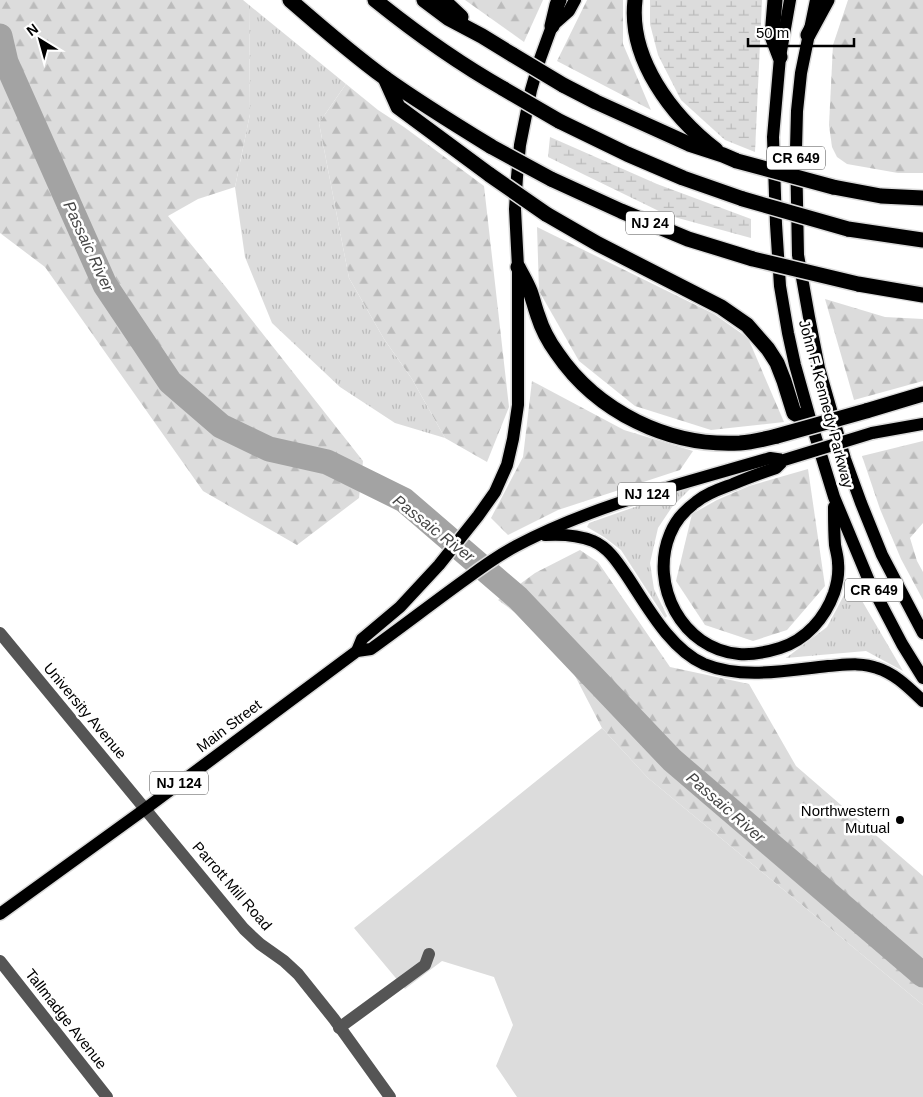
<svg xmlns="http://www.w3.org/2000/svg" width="923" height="1097" font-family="Helvetica,sans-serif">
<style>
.grass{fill:url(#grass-tufts)}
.forest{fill:url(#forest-firs)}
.wetland{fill:url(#wetland-marsh)}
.park{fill:#dcdcdc}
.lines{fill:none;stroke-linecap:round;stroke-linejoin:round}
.river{stroke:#a3a3a3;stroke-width:25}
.major-casing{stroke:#dbdbdb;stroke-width:15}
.highway-casing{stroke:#dbdbdb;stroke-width:18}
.minor{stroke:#555;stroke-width:12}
.major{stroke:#000;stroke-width:12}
.highway{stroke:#000;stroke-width:15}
.major-bridge-casing{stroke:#dbdbdb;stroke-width:15;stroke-linecap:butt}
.highway-bridge-casing{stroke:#dbdbdb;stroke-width:18;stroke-linecap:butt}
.major-bridge{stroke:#000;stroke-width:12}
.highway-bridge{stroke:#000;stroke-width:15}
.poi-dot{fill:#000;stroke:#fff;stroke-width:2}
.labels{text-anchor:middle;stroke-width:5;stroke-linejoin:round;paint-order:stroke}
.shield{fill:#fff;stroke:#4c4c4c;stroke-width:1}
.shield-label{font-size:14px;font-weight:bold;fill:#000}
.street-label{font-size:15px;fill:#000;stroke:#fff}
.poi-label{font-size:15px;fill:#000;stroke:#fff;text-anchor:end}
.water-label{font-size:16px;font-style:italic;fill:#444;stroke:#fff}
</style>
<defs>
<pattern id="grass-tufts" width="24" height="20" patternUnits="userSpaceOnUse" patternTransform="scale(1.25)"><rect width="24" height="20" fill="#dcdcdc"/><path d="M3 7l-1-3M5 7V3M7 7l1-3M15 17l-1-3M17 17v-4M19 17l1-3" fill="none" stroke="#bbb"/></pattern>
<pattern id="forest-firs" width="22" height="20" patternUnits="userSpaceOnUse" patternTransform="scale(1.25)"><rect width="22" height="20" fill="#dcdcdc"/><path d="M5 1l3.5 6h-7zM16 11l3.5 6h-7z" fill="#bbb"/></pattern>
<pattern id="wetland-marsh" width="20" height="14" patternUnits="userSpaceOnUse" patternTransform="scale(1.25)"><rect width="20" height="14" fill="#dcdcdc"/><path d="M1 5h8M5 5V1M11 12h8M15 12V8" fill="none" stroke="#bbb"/></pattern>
</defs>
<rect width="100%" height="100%" fill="#fff"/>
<g class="grass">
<polygon points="249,5 346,84 319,123 349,278 384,339 412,379 445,438 395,423 340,387 272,323 245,257 235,187 250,114"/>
<polygon points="692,487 672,507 658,528 650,563 654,589 667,616 665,618 621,550 604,537 587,527 589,523"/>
<polygon points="851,582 903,671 866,651 786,658 827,627"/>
</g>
<g class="forest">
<polygon points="0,0 243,0 249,5 250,114 235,187 198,199 168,216 225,286 363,461 359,498 297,545 203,491 45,267 0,233"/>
<polygon points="465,0 543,0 524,42"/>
<polygon points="587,0 623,0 623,44 651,110 557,61"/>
<polygon points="848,0 923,0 923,173 898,173 847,164 837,157 832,147 829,125 833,45"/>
<polygon points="346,84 378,110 404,127 484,186 509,407 487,462 445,438 412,379 384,339 349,278 319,123"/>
<polygon points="537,227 714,314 748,338 784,422 711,430 635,406 579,361 539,291"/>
<polygon points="825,299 885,317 923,319 923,381 854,400"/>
<polygon points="532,381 624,430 693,451 680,470 558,510 508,535 491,518 523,457"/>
<polygon points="923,441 923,523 910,538 917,561 923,572 923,600 901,559 880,509 862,456"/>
<polygon points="808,469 825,586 787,630 753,641 705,625 676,581 692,514 717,500 749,486"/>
<polygon points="580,550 598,562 670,667 749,684 796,766 923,876 923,1005 648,778 602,728 559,645 498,600 535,573"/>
</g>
<g class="wetland">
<polygon points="650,0 762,0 755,152 725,140 681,100 658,55 650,24"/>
<polygon points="550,137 657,184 751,219 751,238 667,215 548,157"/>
</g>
<polygon class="park" points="602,728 648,778 923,1005 923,1097 517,1097 496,1066 513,1025 494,977 442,961 405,989 354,928"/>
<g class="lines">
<polyline class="river" points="0,36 6,62 105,285 170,382 221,426 269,449 327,462 404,500 518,598 672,760 923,975"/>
<defs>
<g id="major">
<polyline points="790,0 780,57 773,137 776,224 780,286 788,333 795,365 811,422 834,497 869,581 902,644 923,678"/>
<polyline points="816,0 801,73 797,111 796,149 798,255 809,317 819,368 845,459 861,503 882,555 923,633"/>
<polyline points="872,433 923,424"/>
<path d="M 784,460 L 776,468 C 761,473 747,478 733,484 C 720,489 707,493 696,502 C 685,510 675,521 670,534 C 649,585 682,649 739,654 C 753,655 767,652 780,648 C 806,640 825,618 834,593 C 837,584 839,573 838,563 C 838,557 836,551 835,545 C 834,532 834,519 834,507"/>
<path d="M 545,535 C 561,534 578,535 593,541 C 609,548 618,563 627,576 C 647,606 670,649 704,664 C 743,680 788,670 828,666 C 844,665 862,662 877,668 C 896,674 909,688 923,701"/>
<polyline points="357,651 362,639 400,607 439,565 478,516 495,492 507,465 513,439 518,405 518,267 515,209 517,177 520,145 531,90 540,59 552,26 569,11 575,0"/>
<path d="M 0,914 L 145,809 L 357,651 L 371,649 C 403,626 434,602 466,579 C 482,567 499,555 516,546 C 596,504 685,483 770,458 L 784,460"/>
</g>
<g id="highway">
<path d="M 290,0 C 321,27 352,54 385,78 C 420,103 456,125 492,147"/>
<path d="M 375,0 C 416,33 458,63 504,89"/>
<polyline points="424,0 448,18 482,36 513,55"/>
<polyline points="443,0 461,17"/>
<path d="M 635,0 C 628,59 672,116 716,150"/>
<polyline points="775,0 772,36 780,57"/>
<polyline points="552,26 557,5 559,0"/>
<polyline points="808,35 827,0"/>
<polyline points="385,78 398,107 490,175"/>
<polyline points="563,85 596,102 689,144 723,155 737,161"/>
<polyline points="559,121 627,154 683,178 743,199"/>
<polyline points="551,179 621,211 688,239 753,259"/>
<polyline points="833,187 881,196 923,198"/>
<polyline points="546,214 598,244 721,307 747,325 768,349 777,363 784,381 794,413 811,422"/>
<polyline points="848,229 923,240"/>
<path d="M 518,267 C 522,275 527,283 530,291 C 533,299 535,308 538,316 C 542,329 549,342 557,353 C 597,412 669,447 740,443 C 752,442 765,439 777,436"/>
<polyline points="858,284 923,295"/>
<polyline points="866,411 923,394"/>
</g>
</defs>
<use href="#major" class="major-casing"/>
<use href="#highway" class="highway-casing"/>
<g class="minor">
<polyline points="0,633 244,929 260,944 284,961 298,974 334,1019 390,1097"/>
<polyline points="0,961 107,1097"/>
<polyline points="339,1028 425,965 429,954"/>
</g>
<use href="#major" class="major"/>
<use href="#highway" class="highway"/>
<defs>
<polyline id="major-bridge" points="784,460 872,433"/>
<g id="highway-bridge">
<polyline points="513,55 563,85"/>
<polyline points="504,89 559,121"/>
<polyline points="492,147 551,179"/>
<polyline points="737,161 833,187"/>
<polyline points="490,175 546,214"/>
<polyline points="743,199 848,229"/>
<polyline points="753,259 858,284"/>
<polyline points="777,436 866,411"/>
</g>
</defs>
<use href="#major-bridge" class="major-bridge-casing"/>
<use href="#highway-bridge" class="highway-bridge-casing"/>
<use href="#major-bridge" class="major-bridge"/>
<use href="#highway-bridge" class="highway-bridge"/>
</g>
<circle class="poi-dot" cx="900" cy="820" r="5"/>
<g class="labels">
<g class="shield">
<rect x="767" y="146.5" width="58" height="23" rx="4"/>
<rect x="626" y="211.5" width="48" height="23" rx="4"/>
<rect x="618" y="482.5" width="58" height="23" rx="4"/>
<rect x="845" y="578.5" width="58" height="23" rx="4"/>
<rect x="150" y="771.5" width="58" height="23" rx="4"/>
</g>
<g class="shield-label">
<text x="796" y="163">CR 649</text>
<text x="650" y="228">NJ 24</text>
<text x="647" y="499">NJ 124</text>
<text x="874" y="595">CR 649</text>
<text x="179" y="788">NJ 124</text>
</g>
<g class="street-label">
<text transform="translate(826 404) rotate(75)" y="5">John F. Kennedy Parkway</text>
<text transform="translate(85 711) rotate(50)" y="5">University Avenue</text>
<text transform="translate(229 726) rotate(-37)" y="5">Main Street</text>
<text transform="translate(232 886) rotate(49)" y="5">Parrott Mill Road</text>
<text transform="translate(66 1019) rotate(52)" y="5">Tallmadge Avenue</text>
</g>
<g class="poi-label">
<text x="890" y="816">Northwestern<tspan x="890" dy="17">Mutual</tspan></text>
</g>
<g class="water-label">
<text transform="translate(89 246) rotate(65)" y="6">Passaic River</text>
<text transform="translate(434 528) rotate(38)" y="6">Passaic River</text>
<text transform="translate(726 807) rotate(41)" y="6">Passaic River</text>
</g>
</g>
<g transform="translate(40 40) rotate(323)" stroke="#ffffff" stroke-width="4" paint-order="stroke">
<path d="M0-4L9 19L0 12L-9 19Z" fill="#000000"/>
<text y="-8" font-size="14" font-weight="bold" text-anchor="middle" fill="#000000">N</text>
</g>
<path d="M748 38v8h106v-8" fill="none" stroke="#000000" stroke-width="2.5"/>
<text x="756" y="38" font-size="15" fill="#000000" stroke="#ffffff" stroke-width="4" paint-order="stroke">50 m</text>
</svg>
